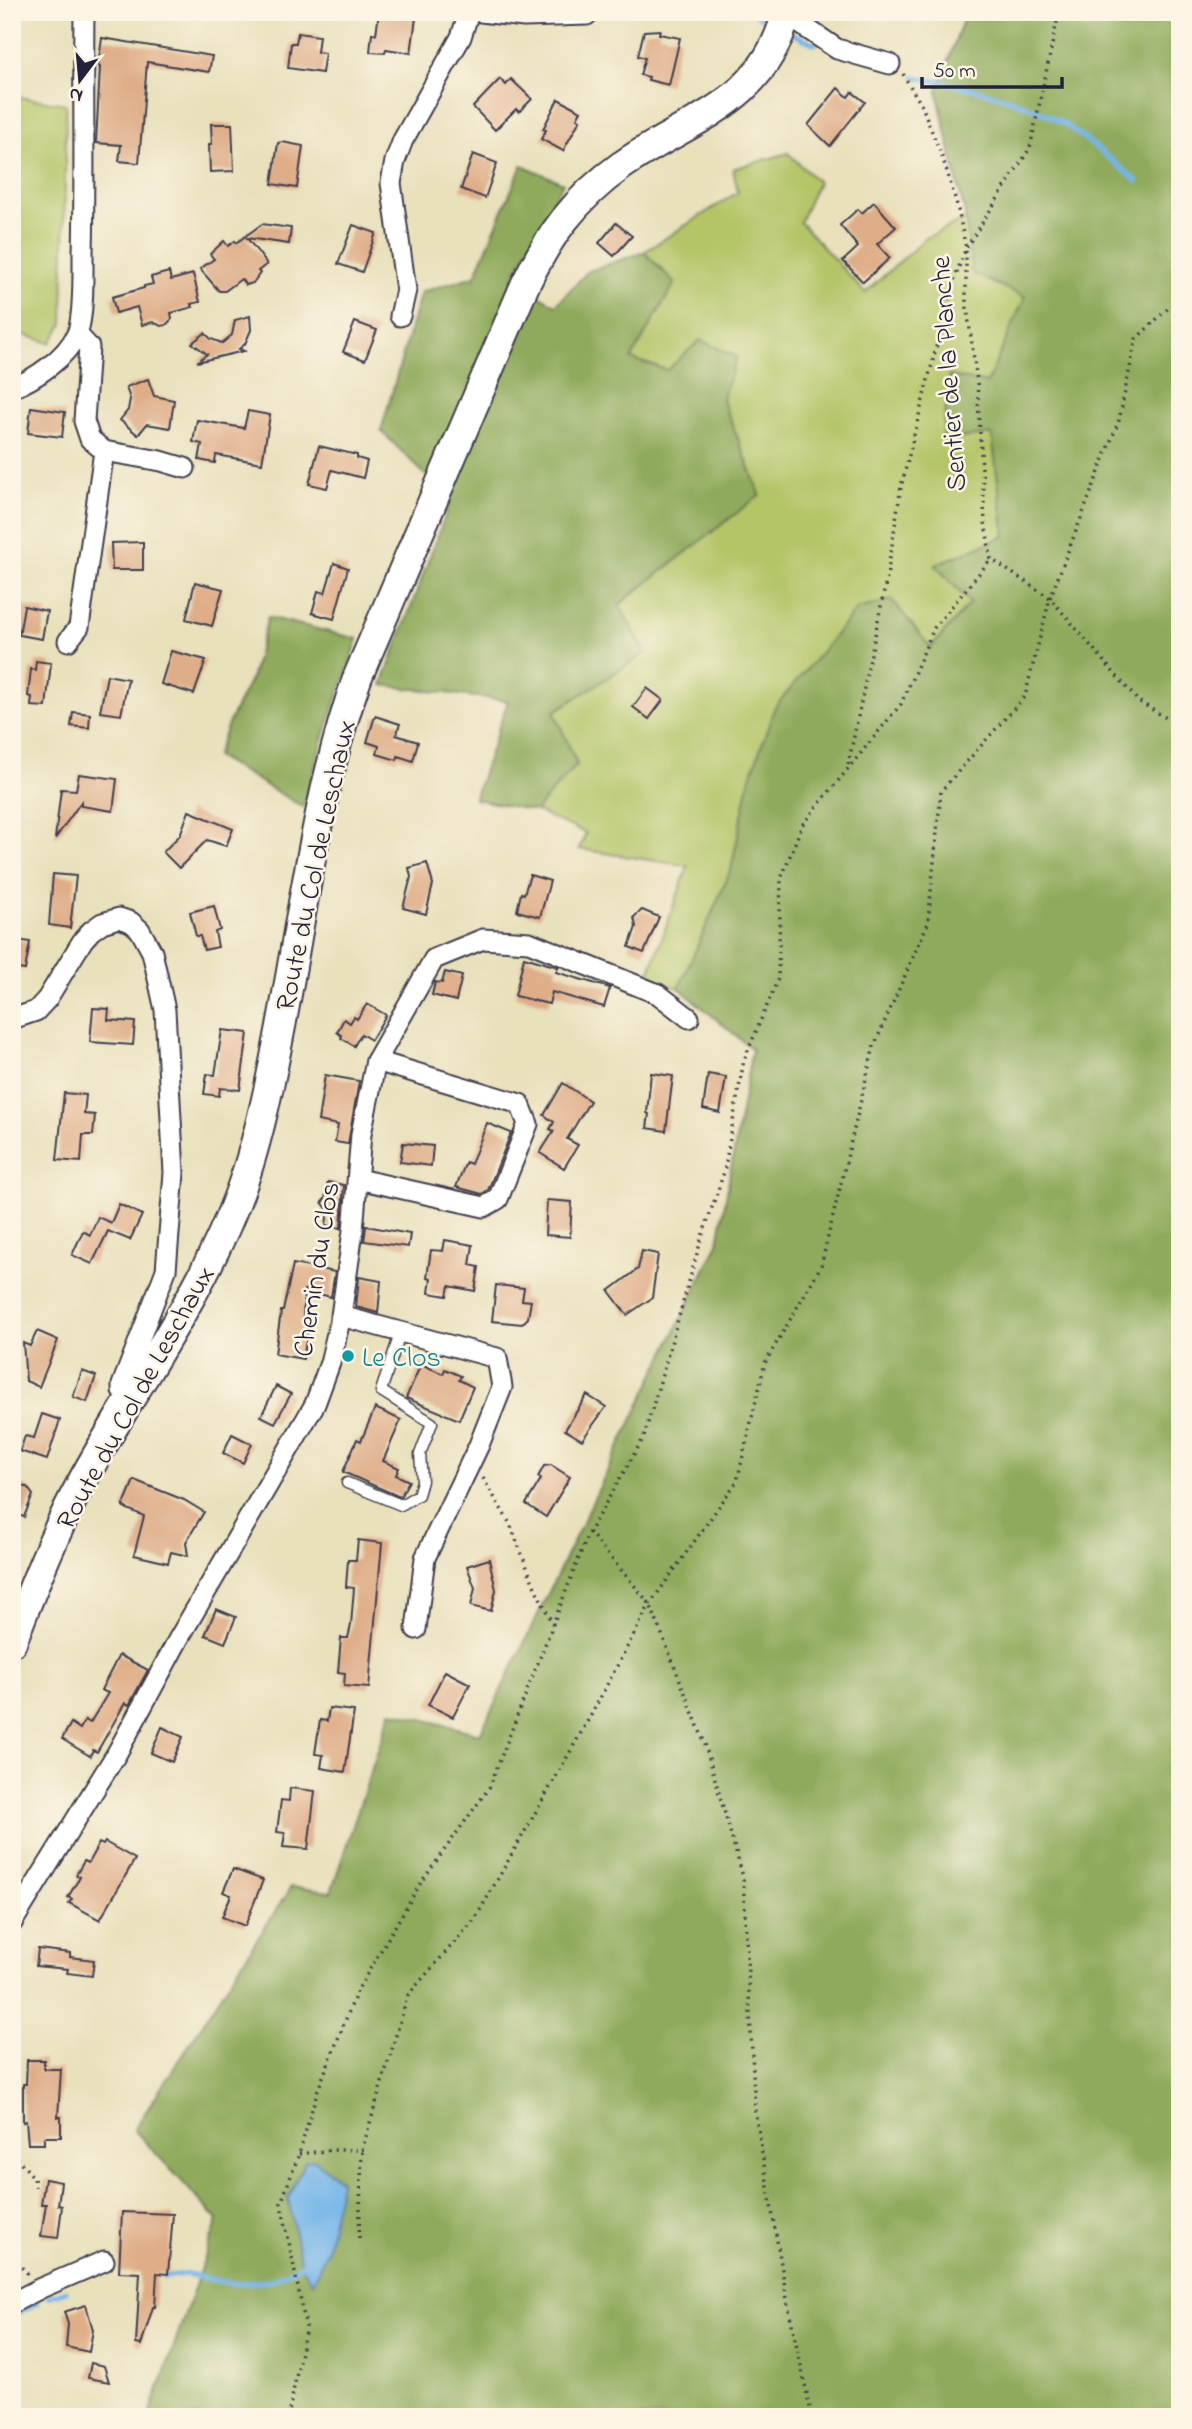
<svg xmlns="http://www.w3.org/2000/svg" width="1192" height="2429" font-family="'Indie Flower',sans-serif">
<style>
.green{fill:#b4c568;stroke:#6b7452;stroke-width:2}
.forest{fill:#8faa5c;stroke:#58664c;stroke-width:2}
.water{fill:#75b5e9;stroke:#4c6c92;stroke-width:2}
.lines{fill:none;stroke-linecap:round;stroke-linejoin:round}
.stream{stroke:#75b5e9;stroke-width:5}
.building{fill:#dfae89}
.lane-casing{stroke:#403e4e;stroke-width:13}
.street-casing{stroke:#403e4e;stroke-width:23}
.secondary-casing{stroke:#403e4e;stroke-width:32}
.path{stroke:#403e4e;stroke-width:3.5;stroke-dasharray:2 5;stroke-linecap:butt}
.lane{stroke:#fff;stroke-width:10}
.street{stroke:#fff;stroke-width:19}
.secondary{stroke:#fff;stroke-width:28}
.culture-dot{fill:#0f9aa8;stroke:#fcf5e5;stroke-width:2.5}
.labels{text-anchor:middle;stroke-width:5;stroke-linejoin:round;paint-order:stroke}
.street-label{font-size:28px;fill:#22223b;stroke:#fcf5e5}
.culture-label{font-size:28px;fill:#0d838f;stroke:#fcf5e5;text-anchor:start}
</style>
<rect width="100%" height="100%" fill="#fcf5e5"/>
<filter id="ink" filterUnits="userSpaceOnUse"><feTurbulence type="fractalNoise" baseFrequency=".0143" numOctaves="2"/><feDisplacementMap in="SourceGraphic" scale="14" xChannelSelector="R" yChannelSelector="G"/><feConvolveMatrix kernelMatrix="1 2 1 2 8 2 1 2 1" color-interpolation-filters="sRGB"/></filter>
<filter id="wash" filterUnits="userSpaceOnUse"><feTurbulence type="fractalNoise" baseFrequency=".00686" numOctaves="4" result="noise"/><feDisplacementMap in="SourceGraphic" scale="28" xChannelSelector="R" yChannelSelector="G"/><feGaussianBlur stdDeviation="1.57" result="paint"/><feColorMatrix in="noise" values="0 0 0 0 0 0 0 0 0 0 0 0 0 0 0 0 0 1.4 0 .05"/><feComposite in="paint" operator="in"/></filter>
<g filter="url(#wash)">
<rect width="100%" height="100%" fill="#e9e0bc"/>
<g class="green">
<polygon points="12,96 66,104 63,324 50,343 12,331"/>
<polygon points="788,153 818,182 800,222 865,293 926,238 966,219 972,273 1026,297 987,383 949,376 943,440 992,434 1005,536 935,565 970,603 930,648 892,600 775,707 749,782 731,870 679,988 648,977 688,866 579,849 586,833 535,811 577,764 554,712 646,653 619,605 760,494 722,399 667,370 631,359 674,283 644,252 738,192 733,169"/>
</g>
<g class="forest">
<polygon points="966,12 1180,12 1180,2417 149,2417 218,2220 134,2130 291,1887 331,1892 391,1711 480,1734 718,1243 752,1049 679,988 731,870 749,782 775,707 857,609 892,600 931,648 970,603 935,565 1005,536 992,434 942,440 950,376 987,383 1025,297 972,273 966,219 937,91"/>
<polygon points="522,165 563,183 512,280 556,305 588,271 644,252 675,283 631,359 667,370 700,340 737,357 722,399 760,495 619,604 646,653 554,712 577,764 535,811 474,799 508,701 382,685 451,500 381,431 421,292 475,276"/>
<polygon points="268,617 358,639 324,736 303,807 216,756 229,722 252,676"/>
</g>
<polygon class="water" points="315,2160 341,2181 327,2251 312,2283 301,2265 288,2198 305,2161"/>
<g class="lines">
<g class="stream">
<polyline points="750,12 767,21"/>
<polyline points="789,32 815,44"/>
<path d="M 915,77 C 966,87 1018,97 1064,124 C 1089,140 1113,162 1137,181"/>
<polyline points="164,2277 184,2274 233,2284 270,2281 301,2265"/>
<polyline points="49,2297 66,2291"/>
<polyline points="12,2316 37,2303"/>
</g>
</g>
<g id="blocks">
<g class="building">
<polygon points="379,13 416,18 411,53 386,49 385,53 370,52 372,33 376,34"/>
<polygon points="660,30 659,34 680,38 669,85 648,80 649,77 640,75 645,58 638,56 644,31"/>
<polygon points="298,33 319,36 317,52 325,53 322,73 288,68 291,43 296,43"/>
<polygon points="102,38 212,56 209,72 147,62 139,163 119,161 121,145 96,143 100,67 98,66"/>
<polygon points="500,79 506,85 511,79 532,99 519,112 516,109 495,130 473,107"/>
<polygon points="838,88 848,97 852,92 865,102 830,146 808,125"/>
<polygon points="558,99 581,111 577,118 580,120 563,151 541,139 546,130 543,129"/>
<polygon points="211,124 232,124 234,171 210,172 209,144 212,144"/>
<polygon points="282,142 303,146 297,188 272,184 278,143"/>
<polygon points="473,154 497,163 485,198 461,189"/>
<polygon points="874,202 896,227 877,244 890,258 863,282 843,261 858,247 840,225 858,209 862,213"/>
<polygon points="616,223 632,236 614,256 599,243"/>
<polygon points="262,224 291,228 289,244 247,238 267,264 258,271 260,273 253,283 246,285 241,279 225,291 219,291 200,269 214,259 210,254 224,241 228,246 235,241 236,243"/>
<polygon points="353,225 376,233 362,272 338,264"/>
<polygon points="169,272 171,280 193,274 200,302 191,304 193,307 171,313 172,319 166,325 161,326 153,322 142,325 137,307 116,313 112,297 144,288 144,286 153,284 151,277"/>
<polygon points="250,316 251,330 245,344 239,349 244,351 197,362 207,354 192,343 205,333 211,339 222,343 232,335 235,320"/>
<polygon points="355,322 377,330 365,360 343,352"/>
<polygon points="148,379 154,396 174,400 170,428 147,424 138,435 120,420 128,410 130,399 126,387"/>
<polygon points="31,407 65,412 62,437 28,433"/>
<polygon points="248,411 270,415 262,463 216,455 215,463 199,460 202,444 193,442 197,420 244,428"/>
<polygon points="319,446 357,455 357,458 367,461 363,478 332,470 327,488 309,484"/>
<polygon points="143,542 143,570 112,570 111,543"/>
<polygon points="334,563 348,568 334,619 312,613 318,591 325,593"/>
<polygon points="195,582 223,589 212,626 186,619"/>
<polygon points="24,606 47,611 42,639 19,635"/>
<polygon points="171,651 206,660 194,694 161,684"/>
<polygon points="36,661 51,663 46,707 31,706 32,697 28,696 31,669 35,670"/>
<polygon points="107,675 128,679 121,715 100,712"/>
<polygon points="647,688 663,700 649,719 633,707"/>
<polygon points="73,712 90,714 89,728 71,726"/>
<polygon points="375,716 400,724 396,735 418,742 413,761 398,756 397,760 377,754 379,746 367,742"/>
<polygon points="79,774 117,779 113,811 81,806 81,802 55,839 61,789 76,790"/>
<polygon points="189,811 233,829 226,846 207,840 179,868 163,852 180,835"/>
<polygon points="427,863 433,884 426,914 403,908 411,877 409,868"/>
<polygon points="53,874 76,876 70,928 49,925"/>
<polygon points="530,875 550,881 540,917 517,911 521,893 524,894"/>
<polygon points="214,906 220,930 215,932 218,947 204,950 200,936 196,936 190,912"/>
<polygon points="642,910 659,917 644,953 629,947 636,927 634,917"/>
<polygon points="12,939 30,942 25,970 12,968"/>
<polygon points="524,957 558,967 556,972 610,988 604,1007 552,992 549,1004 515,996"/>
<polygon points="445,972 462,976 456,1001 432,995 435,982 442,983"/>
<polygon points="367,1004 386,1015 371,1040 361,1034 354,1046 341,1038 342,1036 337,1032 344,1019 350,1023 354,1017 357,1019"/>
<polygon points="93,1008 109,1009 108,1020 135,1022 133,1045 90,1042"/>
<polygon points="222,1030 248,1033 240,1090 220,1088 219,1096 204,1094 207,1074 215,1075"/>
<polygon points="651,1073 673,1076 666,1131 647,1128 649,1114 647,1113"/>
<polygon points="708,1074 726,1077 720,1113 703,1109"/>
<polygon points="325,1075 359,1081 348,1144 335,1142 338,1125 318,1121"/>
<polygon points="563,1083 590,1101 567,1139 578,1145 564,1168 540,1153 554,1131 550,1129 554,1122 544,1115"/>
<polygon points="64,1093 86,1095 84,1114 95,1115 93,1135 83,1135 81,1162 57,1160"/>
<polygon points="487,1123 511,1133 488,1190 482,1194 456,1187 466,1162 471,1164"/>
<polygon points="403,1143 433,1146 431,1166 400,1162"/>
<polygon points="328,1182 344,1185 341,1228 326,1225 328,1210 322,1202 325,1199"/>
<polygon points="547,1200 572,1202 570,1237 545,1235"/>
<polygon points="119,1204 142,1215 130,1240 108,1231 92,1264 72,1255 83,1231 90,1235 98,1217 111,1223"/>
<polygon points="366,1226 410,1234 408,1247 364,1241"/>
<polygon points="445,1240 473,1245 470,1265 479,1267 475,1291 449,1286 447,1296 429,1293 431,1278 427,1277 431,1250 443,1251"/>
<polygon points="642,1251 658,1254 652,1298 627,1315 609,1291 638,1269"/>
<polygon points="293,1264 335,1272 331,1297 304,1290 303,1323 309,1324 303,1359 275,1354 281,1311 283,1311"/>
<polygon points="359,1277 381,1281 378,1313 356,1307"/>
<polygon points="496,1285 524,1288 522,1300 531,1301 528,1318 522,1324 492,1321"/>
<polygon points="37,1331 58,1340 39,1387 26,1381 23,1343 30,1346"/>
<polygon points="421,1364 443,1374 445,1369 461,1376 459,1380 473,1387 459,1420 406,1398"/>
<polygon points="82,1371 96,1376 87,1402 73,1397"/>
<polygon points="276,1386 291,1394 275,1423 261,1416"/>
<polygon points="587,1395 606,1407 582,1440 565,1430"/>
<polygon points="375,1408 401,1420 383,1461 399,1468 396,1475 409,1481 400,1497 343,1472 357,1439 361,1441"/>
<polygon points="42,1414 60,1420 47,1460 20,1451 25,1436 34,1438"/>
<polygon points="232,1434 252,1444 243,1463 223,1453"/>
<polygon points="551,1465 570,1477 546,1517 526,1504 541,1479 538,1477 544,1466"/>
<polygon points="134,1480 184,1500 204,1512 186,1542 188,1556 171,1552 168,1563 134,1555 144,1516 123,1507"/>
<polygon points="12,1485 27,1487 33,1495 24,1517 12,1513"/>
<polygon points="358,1540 382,1543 369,1688 344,1686 345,1673 338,1672 341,1638 348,1638 351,1625 354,1588 346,1587 348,1560 356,1560"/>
<polygon points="489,1559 496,1590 491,1611 471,1606 475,1588 467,1566"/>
<polygon points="216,1609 236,1617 225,1643 205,1635"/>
<polygon points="119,1655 148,1670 129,1705 125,1703 97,1752 93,1750 90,1756 62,1739 71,1723 80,1729 85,1720 90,1723 108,1693 101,1690"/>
<polygon points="445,1671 470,1684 453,1717 428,1705"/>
<polygon points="329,1708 354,1711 345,1772 321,1768 323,1755 315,1754 320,1720 327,1721"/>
<polygon points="162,1727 183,1737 172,1762 151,1753"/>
<polygon points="290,1788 315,1791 308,1849 283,1847 285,1833 277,1832 281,1800 289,1801"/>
<polygon points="105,1842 135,1859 100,1920 69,1903 72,1899 68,1897 80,1877 76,1875 84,1861 88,1863 99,1843 103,1845"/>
<polygon points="233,1869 263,1880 245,1926 222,1917 231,1895 223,1892"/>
<polygon points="38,1949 70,1953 70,1957 94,1960 92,1976 67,1973 68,1969 36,1966"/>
<polygon points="27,2060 44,2060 44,2069 61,2069 58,2117 61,2117 61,2137 44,2137 44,2144 28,2144 26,2121 23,2122 23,2084 26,2084"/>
<polygon points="45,2179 61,2182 58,2205 62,2206 58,2238 41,2236 46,2204 41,2204"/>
<polygon points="122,2212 173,2214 168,2274 157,2273 155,2307 153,2307 141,2345 136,2344 140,2273 119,2272"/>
<polygon points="86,2305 93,2330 89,2352 66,2347 68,2324 64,2312"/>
<polygon points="91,2363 104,2366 109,2382 88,2378"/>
</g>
</g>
</g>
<g filter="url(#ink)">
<use href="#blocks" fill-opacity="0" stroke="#403e4e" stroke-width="2"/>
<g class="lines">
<defs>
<polyline id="lane" points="347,1483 401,1505 418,1495 422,1481 420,1454 432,1423 381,1391 401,1331"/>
<g id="street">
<polyline points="481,12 524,17 587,15"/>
<polyline points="787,15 837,49 890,64"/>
<polyline points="400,316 406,290 391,183 395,161 403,140 461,37 469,12"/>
<polyline points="77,334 89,347 84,421 90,439 104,451 161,461 185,468"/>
<path d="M 12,388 C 35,379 66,358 77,334 C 84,317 83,274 83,254 C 85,173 83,93 84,12"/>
<polyline points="68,641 79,627 104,451"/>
<polyline points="12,1019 36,1011 47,999 83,940 91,931 102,923 119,918 131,922 140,930 152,952 165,1010 174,1173 166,1270 122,1385 122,1391 130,1401"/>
<polyline points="358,1179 484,1207 498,1199 528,1124 520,1104 376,1061"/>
<polyline points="341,1316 497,1358 502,1387 479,1445 425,1558 416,1629"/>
<polyline points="12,1923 117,1753 179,1638 315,1404 330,1363 341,1316 353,1231 361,1134 376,1061 434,959 483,939 529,942 658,994 689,1018"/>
<polyline points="12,2303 41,2288 104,2261"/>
</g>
<path id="secondary" d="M 12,1642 C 32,1590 53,1536 79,1487 C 133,1387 204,1293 242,1186 C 258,1140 268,1094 277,1047 C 302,923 315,796 358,676 L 525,285 C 549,235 575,199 621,166 C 689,117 762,107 787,12"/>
</defs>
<use href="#lane" class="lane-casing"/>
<use href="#street" class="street-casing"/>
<use href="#secondary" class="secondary-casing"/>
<g class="path">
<polyline points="903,74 922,106 945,165 957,205 966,248 966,301 977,381 985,522 991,559 1050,598 1138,701 1180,726"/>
<polyline points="848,765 887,577 901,487 951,288 966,248 1030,148 1059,12"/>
<polyline points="483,1478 510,1524 534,1585 553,1625"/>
<polyline points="589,1532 650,1604 705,1744 743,1877 755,2111 788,2305 812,2417"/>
<polyline points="12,2152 34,2178 35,2187"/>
<polyline points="299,2154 331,2150 362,2150 408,1995 475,1919 591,1715 650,1604 737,1481 765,1363 821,1266 874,1046 928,923 941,791 1025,696 1050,598 1119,420 1136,339 1180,297"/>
<polyline points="359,2238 362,2150"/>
<polyline points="12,2257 28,2274"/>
<polyline points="288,2417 306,2327 281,2203 299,2154 317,2092 357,1991 420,1884 489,1788 589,1532 644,1437 701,1240 724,1172 744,1060 778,979 781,879 802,825 901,704 934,628 991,559"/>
</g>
<use href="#lane" class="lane"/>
<use href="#street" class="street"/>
<use href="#secondary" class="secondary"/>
</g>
</g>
<circle class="culture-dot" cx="348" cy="1356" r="7"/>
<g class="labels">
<g class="street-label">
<text transform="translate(947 374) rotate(-94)" y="10">Sentier de la Planche</text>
<text transform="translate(314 865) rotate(-78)" y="10">Route du Col de Leschaux</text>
<text transform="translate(315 1269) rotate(-81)" y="10">Chemin du Clos</text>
<text transform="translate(134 1397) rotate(-61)" y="10">Route du Col de Leschaux</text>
</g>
<g class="culture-label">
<text x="362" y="1366">Le Clos</text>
</g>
</g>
<rect width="1192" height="2429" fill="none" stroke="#fcf5e5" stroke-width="42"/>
<g transform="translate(80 80) rotate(196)" stroke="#fcf5e5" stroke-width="5" paint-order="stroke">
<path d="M0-5L12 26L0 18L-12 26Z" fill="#22223b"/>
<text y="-10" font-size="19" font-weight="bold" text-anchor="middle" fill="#22223b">N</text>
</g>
<path d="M922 77v10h140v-10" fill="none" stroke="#22223b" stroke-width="3.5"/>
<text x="933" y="77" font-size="21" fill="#22223b" stroke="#fcf5e5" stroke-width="5" paint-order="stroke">50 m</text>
</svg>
